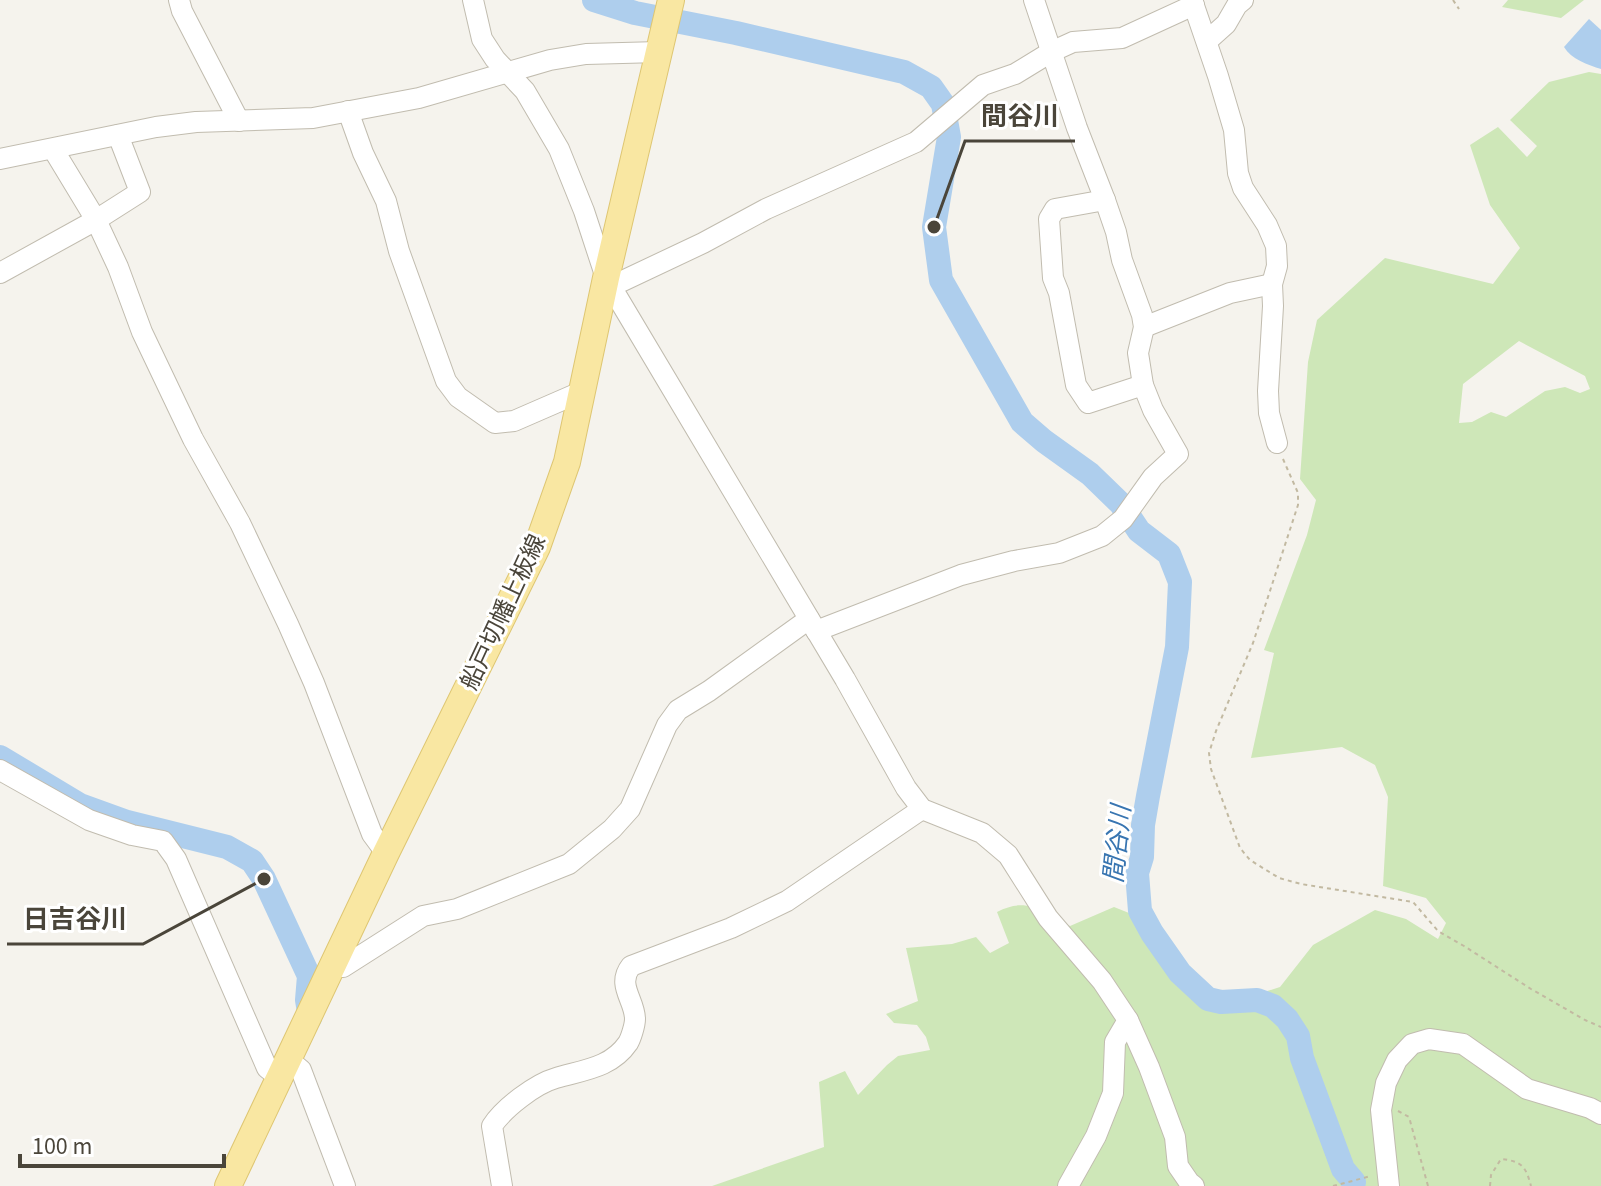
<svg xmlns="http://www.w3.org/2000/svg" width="1601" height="1186" font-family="'Source Sans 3','Noto Sans JP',sans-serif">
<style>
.green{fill:#cee7b8;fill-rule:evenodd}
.water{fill:#aeceed}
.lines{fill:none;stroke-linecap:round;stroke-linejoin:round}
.river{stroke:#aeceed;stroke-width:24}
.minor-casing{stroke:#c1bcaf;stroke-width:22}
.major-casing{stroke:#dec672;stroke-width:28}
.path{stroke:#c2b9a1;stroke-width:2;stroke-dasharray:4 4;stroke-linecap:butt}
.minor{stroke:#fff;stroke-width:20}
.major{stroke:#f9e7a2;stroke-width:26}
.labels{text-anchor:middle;stroke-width:6;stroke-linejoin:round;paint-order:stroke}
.street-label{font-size:24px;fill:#4a453a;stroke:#fff}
.water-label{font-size:26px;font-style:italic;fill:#3875b1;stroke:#fff}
.leader{fill:none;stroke:#4a453a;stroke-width:3}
.callout-dot{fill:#4a453a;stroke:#fff;stroke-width:3}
.callout-label{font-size:26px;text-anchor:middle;font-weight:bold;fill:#4a453a;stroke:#fff;stroke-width:6;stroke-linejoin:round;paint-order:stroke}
</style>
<rect width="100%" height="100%" fill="#f5f3ed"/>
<g class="green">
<polygon points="1508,0 1584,0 1561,18 1502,7"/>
<path d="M 1589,72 L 1601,74 L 1601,1186 L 712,1186 L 824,1147 L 819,1082 L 845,1071 L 858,1095 L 887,1065 L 898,1056 L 930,1050 L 926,1037 L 917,1025 L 894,1023 L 886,1014 L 918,1001 L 906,948 L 952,944 L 976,937 L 990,953 L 1009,943 L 997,912 C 1027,896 1042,912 1070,926 L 1114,907 L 1134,915 L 1168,972 L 1222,993 L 1258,994 L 1280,987 L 1313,945 L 1375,910 L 1406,919 L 1438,939 L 1446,923 L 1426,898 L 1383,886 L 1388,797 L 1375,765 L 1342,747 L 1251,758 L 1274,653 L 1264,650 L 1307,535 L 1316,500 L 1300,479 L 1308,362 L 1317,320 L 1385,258 L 1493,284 L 1520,248 L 1490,205 L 1470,145 L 1498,127 L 1527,157 L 1537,146 L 1510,120 L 1549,82 ZM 1519,341 L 1585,376 L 1590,389 L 1580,393 L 1565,387 L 1545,391 L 1506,417 L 1491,412 L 1472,422 L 1459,423 L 1463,384 Z"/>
</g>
<path class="water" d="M 1589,19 L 1601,30 L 1601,69 C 1588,65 1571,59 1564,47 Z"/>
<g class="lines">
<g class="river">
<polyline points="594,0 635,13 736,33 904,72 931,87 943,104 949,137 934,227 941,280 1022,422 1044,441 1090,474 1121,504 1139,531 1169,554 1180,582 1177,647 1148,796 1143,825 1142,857 1137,873 1140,911 1152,933 1180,973 1208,999 1221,1002 1257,1000 1273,1006 1287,1019 1298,1036 1302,1058 1343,1169 1354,1182 1353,1186"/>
<polyline points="0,757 80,805 127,822 227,847 252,861 264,879 309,976 307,1000 310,1018"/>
</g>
<defs>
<g id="minor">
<polyline points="179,0 182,11 239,121"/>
<polyline points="473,0 482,39 495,59 525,91 559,149 584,211 606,278 845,679 906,788 922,809 982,833 1008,855 1048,918 1102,981 1128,1020 1149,1067 1175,1137 1178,1166 1189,1182 1194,1186"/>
<polyline points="1192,0 1218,76 1234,130 1238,173 1243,188 1267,225 1276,246 1277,266 1272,284 1273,306 1268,391 1269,413 1277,443"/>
<polyline points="1207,41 1226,24 1237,5 1243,0"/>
<polyline points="348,111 363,153 386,201 399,251 446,381 458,397 495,423 514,421 583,391"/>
<polyline points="53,149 96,220 118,267 142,332 193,439 240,523 288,624 314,683 372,834 386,853"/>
<polyline points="0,159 156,127 196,122 313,118 419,98 550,60 586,54 659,52"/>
<polyline points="1105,200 1055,209 1049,219 1053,278 1059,293 1076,385 1088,403 1143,385"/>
<polyline points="0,273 96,220 140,192 118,135"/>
<polyline points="612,286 703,243 766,209 916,142 983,85 1015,74 1051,52 1073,42 1122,38 1194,5"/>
<polyline points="1144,327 1230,293 1272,284"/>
<polyline points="816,631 961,575 1014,561 1059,553 1102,536 1123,519 1153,477 1178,454 1153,410 1143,385 1138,353 1144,327 1142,315 1122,260 1116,232 1105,200 1077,128 1034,0"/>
<polyline points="0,770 89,820 132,835 163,841 176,859 267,1068 280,1078"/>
<polyline points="333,966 343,967 423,916 457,909 569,864 612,829 630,809 667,725 678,710 709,691 809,619"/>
<polyline points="289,1060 301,1070 345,1186"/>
<path d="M 502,1186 L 492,1126 C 504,1108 535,1084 556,1078 C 583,1070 611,1068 628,1043 C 631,1038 635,1025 635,1019 C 635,1000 616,985 631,966 L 731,928 L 787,901 L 922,809"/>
<polyline points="1068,1186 1096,1136 1113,1093 1115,1042 1128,1020"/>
<polyline points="1389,1186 1381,1110 1386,1083 1397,1060 1412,1044 1429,1039 1463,1044 1527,1089 1590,1108 1601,1114"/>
</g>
<polyline id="major" points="228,1186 386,853 537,547 567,462 606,278 671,0"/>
</defs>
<use href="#minor" class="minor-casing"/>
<use href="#major" class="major-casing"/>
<g class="path">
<polyline points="1453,0 1459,9"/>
<polyline points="1283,459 1298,493 1298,505 1253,643 1216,731 1209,753 1211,769 1240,848 1250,860 1279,878 1301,884 1413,902 1438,931 1464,946 1531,989 1585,1020 1601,1027"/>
<polyline points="1398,1111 1409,1117 1428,1186"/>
<polyline points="1333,1186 1371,1176"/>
<path d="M 1490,1186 L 1491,1175 L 1501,1159 C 1522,1161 1526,1167 1531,1186"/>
</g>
<use href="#minor" class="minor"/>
<use href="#major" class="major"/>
</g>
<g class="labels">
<g class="street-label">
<text transform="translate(503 612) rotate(-65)" y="8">船戸切幡上板線</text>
</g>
<g class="water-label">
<text transform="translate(1117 844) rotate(-84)" y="9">間谷川</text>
</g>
</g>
<path class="leader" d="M934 227L965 141H1075M264 879L143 944H7"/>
<g class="callout-dot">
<circle cx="934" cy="227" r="8"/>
<circle cx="264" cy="879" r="8"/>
</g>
<g class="callout-label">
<text x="1020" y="125">間谷川</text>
<text x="75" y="928">日吉谷川</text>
</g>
<path d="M20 1154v12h204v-12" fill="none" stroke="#4a453a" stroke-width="4"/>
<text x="32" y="1154" font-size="24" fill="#4a453a" stroke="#ffffff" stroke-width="6" paint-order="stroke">100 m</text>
</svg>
